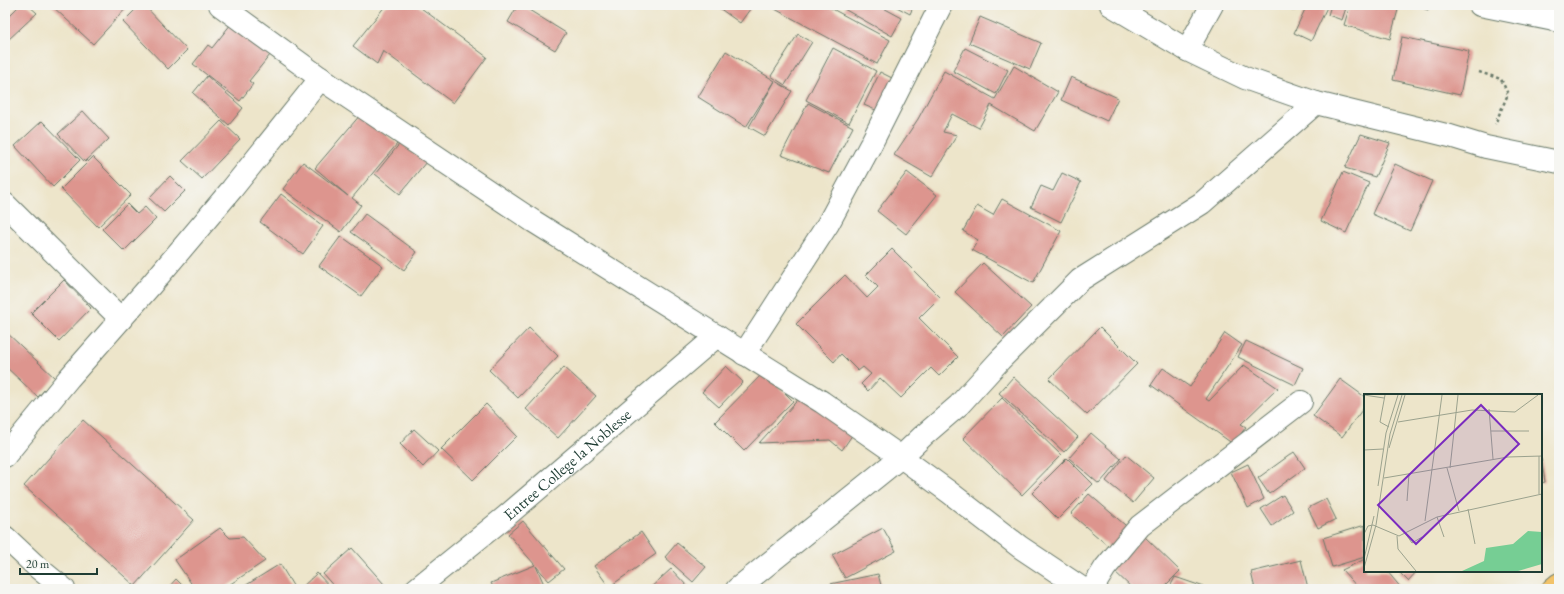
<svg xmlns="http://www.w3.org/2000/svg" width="1564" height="594" font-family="'EB Garamond',serif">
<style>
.building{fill:#dd958e}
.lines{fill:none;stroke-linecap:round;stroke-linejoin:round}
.minor-casing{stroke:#677868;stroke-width:24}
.trunk-casing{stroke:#677868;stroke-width:24}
.path{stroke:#677868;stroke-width:2.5;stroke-dasharray:3 3;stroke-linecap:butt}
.minor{stroke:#fff;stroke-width:22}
.trunk{stroke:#f2c36a;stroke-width:22}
.labels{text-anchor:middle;stroke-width:3;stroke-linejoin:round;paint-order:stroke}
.street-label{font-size:16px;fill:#1f3d34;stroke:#f6f6f2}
.inset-road{fill:none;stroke:#9ba28e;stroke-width:1}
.view{fill:#7b2cbf;fill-opacity:0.15;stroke:#7b2cbf;stroke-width:2}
.inset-edge{fill:none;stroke:#1f3d34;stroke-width:2}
</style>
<rect width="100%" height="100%" fill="#f6f6f2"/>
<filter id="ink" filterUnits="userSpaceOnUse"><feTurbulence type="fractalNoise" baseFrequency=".025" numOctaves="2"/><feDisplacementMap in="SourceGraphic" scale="8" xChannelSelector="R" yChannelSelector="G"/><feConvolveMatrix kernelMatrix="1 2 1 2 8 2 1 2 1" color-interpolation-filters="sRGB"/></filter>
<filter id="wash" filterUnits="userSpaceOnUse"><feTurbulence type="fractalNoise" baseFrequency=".012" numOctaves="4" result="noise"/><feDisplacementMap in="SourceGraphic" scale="16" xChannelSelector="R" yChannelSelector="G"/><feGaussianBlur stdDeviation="0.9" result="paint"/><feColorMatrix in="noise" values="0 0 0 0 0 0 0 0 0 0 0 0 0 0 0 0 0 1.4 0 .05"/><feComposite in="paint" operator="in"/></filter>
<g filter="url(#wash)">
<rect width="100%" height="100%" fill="#ede5ca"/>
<g id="blocks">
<g class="building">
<polygon points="20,5 28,5 37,13 8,40 5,37 5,20"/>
<polygon points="51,5 129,5 93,44"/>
<polygon points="140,5 144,5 187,50 168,69 123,22"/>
<polygon points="386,5 417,5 487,57 453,103 383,51 377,64 353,46"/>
<polygon points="518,5 521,5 566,33 555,50 508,22"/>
<polygon points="715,5 753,5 740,23"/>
<polygon points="777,5 825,5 890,40 877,64 775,9"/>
<polygon points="847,5 878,5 902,18 892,36 844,9"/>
<polygon points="893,5 914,5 910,14"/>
<polygon points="1282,5 1297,5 1295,11"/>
<polygon points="1307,5 1328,5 1311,41 1294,33"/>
<polygon points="1331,5 1347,5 1342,20 1328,15"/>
<polygon points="1350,5 1382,5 1398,10 1390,39 1344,25"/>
<polygon points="1413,5 1429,5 1428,10"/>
<polygon points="980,17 1041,43 1030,69 969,43"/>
<polygon points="231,24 270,55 249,81 253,84 240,101 193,64 208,45 212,48"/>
<polygon points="798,34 812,42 785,85 771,76"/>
<polygon points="1402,37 1469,51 1460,95 1393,80"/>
<polygon points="833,48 876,71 849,123 806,100"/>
<polygon points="965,48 1008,70 996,94 953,71"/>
<polygon points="726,51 775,81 746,127 698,97"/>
<polygon points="1014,66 1058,92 1035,131 991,105 979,128 952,114 943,132 957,135 932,177 894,155 918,119 944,71 995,99"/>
<polygon points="880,72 896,80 880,112 864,105"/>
<polygon points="207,76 243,108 229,125 193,93"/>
<polygon points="1071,77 1118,98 1107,121 1061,100"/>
<polygon points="775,81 792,91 765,136 749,127"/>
<polygon points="808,103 853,127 829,173 781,155"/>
<polygon points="83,111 109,139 85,162 58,134"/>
<polygon points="361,114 397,144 352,198 361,205 341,232 283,189 303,162 348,196 315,168"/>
<polygon points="42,121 80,160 53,187 15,146"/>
<polygon points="221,121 240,139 202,179 182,161"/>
<polygon points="1361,134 1390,143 1375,177 1345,168"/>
<polygon points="401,142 426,162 400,194 375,174"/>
<polygon points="93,157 131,195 98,227 61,189"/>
<polygon points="1395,164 1432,181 1410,231 1372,214"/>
<polygon points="907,172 937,195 906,234 877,211"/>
<polygon points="1343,172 1369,183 1346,233 1321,221"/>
<polygon points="1062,173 1081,182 1061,222 1031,207 1041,186 1053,191"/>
<polygon points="170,176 185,191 164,212 149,198"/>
<polygon points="281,194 323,226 303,254 260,222"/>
<polygon points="1002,199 1061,231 1033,283 972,250 978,240 963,231 977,206 993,215"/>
<polygon points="127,204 137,214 145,207 156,219 124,251 102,229"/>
<polygon points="365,214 417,252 404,270 351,232"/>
<polygon points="341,236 383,266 361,296 319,266"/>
<polygon points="892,249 940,297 919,318 958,357 939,376 931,368 901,398 880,378 868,391 861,384 871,374 863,367 858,371 841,354 834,362 796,324 845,275 867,298 878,287 866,275"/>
<polygon points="983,263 1031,307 1003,337 955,292"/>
<polygon points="64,280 91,308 59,341 31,313"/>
<polygon points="1100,327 1137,364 1087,415 1049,379"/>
<polygon points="529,328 558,356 518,398 489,370"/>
<polygon points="5,331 55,378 38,397 5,366"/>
<polygon points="1225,333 1242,345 1206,399 1209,401 1244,365 1278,388 1241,424 1246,427 1233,444 1151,385 1163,368 1190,387"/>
<polygon points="1246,341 1303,368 1295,385 1238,357"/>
<polygon points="726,366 743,382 719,407 702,392"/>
<polygon points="564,367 596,396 558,438 526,409"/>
<polygon points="764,372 793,401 744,451 715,422"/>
<polygon points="1013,377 1078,437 1064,452 999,393"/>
<polygon points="1340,379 1365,397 1365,406 1342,437 1313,416"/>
<polygon points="803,394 855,431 842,450 830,440 759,443"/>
<polygon points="1002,398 1061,455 1022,495 963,438"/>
<polygon points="486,404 517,436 473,480 441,449"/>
<polygon points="83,420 194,520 135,586 24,486"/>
<polygon points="414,429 438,451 423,467 400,444"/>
<polygon points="1091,433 1121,459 1099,484 1069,458"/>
<polygon points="1294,452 1305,468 1269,494 1258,478"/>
<polygon points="1126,455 1154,478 1133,503 1106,481"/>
<polygon points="1067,458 1093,484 1058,519 1032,493"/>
<polygon points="1541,458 1545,482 1541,483"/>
<polygon points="1248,464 1264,499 1248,508 1231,472"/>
<polygon points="1089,494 1132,531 1114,551 1071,514"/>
<polygon points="1283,495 1293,511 1272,526 1261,509"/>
<polygon points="1326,499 1336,519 1318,528 1308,508"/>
<polygon points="523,521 564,569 549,581 536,566 546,589 494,589 491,583 535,565 508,534"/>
<polygon points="1365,525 1365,557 1332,567 1323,538"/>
<polygon points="220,528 230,538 243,537 265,561 223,589 195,589 175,560"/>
<polygon points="883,528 896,551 845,578 832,555"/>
<polygon points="641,532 656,554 609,587 594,566"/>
<polygon points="1144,536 1180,571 1162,589 1133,589 1112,569"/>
<polygon points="677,543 706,567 693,582 665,557"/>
<polygon points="352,548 384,584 379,589 336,589 323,574"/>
<polygon points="1365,559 1365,571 1387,571 1402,589 1359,589 1342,570"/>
<polygon points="1301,560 1308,588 1302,589 1255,589 1251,572"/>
<polygon points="280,564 295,589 240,589"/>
<polygon points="671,569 688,587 687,589 649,589"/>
<polygon points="1398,571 1417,571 1408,581"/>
<polygon points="317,573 332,589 300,589"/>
<polygon points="878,574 882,589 831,589 830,584"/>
<polygon points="1175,577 1210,589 1169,589"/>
<polygon points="176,579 186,589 167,589"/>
</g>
</g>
</g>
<g filter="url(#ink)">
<use href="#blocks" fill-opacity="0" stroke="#677868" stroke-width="1"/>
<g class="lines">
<defs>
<g id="minor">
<polyline points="220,5 330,85 533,221 822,402 901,457 949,492 1020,547 1083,589"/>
<polyline points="1111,5 1187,50 1245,78 1316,103 1450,136 1486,147 1559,162"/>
<polyline points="1480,5 1559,21"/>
<polyline points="1187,50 1212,5"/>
<polyline points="5,204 121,319"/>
<polyline points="744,354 828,224 871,144 941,5"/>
<polyline points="5,456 69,378 151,285 232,189 321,78"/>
<polyline points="5,537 37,567 64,589"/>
<path id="s1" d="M 416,589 L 504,518 L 717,336"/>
<polyline points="737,589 901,457 923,436 959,405 1000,360 1080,280 1202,203 1316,103"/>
<polyline points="1092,589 1105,568 1140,526 1301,402"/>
</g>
<polyline id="trunk" points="1553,589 1559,584"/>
</defs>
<use href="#minor" class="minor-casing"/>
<use href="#trunk" class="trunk-casing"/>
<polyline class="path" points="1479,72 1501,79 1508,94 1495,124"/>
<use href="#minor" class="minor"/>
<use href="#trunk" class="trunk"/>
</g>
</g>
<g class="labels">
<g class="street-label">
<text dy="6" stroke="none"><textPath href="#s1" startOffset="196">Entree College la Noblesse</textPath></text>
</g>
</g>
<g transform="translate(1364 394)">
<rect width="178" height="178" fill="#ede5ca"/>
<path d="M 164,137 L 178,138 L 178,170 L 154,177 L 98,177 L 120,167 L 122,154 L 149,150 Z" fill="#76ce94"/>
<path class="inset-road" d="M 0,1 L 20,4M 21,1 L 16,28 L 25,33M 125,15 L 129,65M 34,28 L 108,16 L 151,18 L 174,1M 127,37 L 165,37M 25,54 L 41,1M 0,56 L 19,55M 175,62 L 175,100M 83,74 L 95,117M 86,74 L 94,1M 20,84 L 144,63 L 178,62M 14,92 L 22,39 L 34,1M 43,107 L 45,80M 104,115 L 111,150M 73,123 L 80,143M 61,127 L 78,1M 41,139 L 48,149 L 58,143M 0,140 L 4,132 L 9,131 L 35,142 L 73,123 L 178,100M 33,142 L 34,155 L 52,177M 0,165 L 10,122M 0,174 L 12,131 L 26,40 L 38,1"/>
<path class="view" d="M 117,11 L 155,50 L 52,150 L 14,111 Z"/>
<rect width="178" height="178" class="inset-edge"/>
</g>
<rect width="1564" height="594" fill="none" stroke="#f6f6f2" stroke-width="20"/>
<path d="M20 568v6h77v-6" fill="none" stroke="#1f3d34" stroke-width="2"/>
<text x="26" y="568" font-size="12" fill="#1f3d34" stroke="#f6f6f2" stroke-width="3" paint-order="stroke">20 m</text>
</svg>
